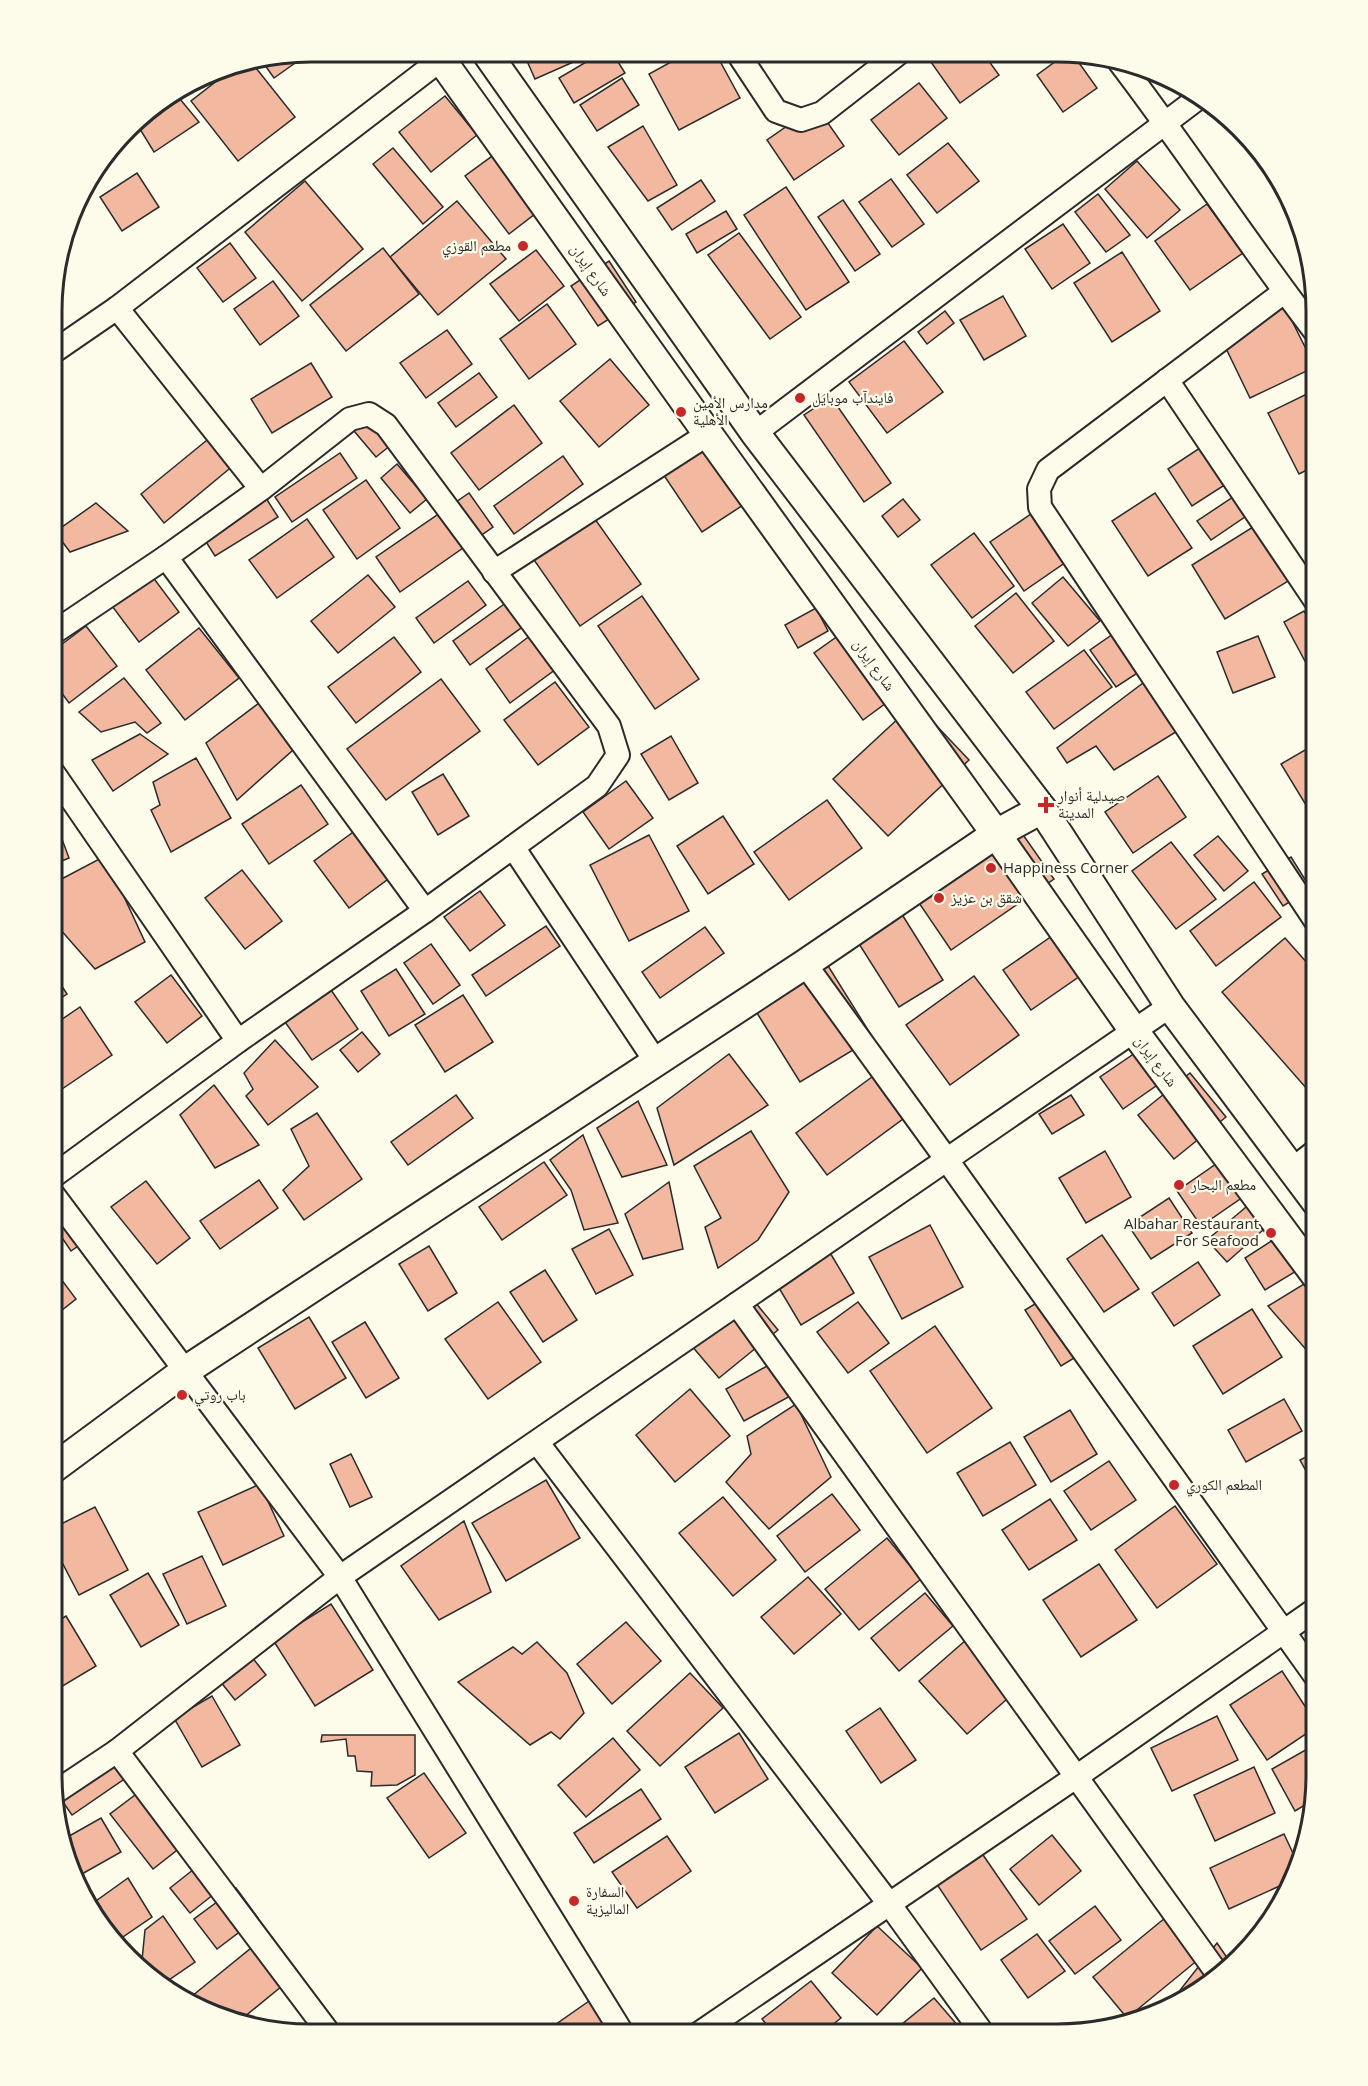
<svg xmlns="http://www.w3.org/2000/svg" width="1368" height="2086" font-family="'Open Sans','Noto Naskh Arabic',sans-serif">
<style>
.building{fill:#f2b8a0;stroke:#2b2b2b;stroke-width:1.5}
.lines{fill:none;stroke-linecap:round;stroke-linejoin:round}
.minor-casing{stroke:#2b2b2b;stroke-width:26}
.tertiary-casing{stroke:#2b2b2b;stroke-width:32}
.minor{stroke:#fdfbea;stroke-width:22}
.tertiary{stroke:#fdfbea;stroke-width:28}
.poi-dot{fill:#c62828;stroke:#fdfbea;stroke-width:2}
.labels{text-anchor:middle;stroke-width:4.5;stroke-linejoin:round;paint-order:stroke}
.poi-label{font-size:15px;fill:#2b2b2b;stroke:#fdfbea;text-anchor:start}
.street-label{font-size:15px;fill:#2b2b2b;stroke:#fdfbea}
.rim{fill:none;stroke:#2b2b2b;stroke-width:3}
</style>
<rect width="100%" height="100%" fill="#fdfbea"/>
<g class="building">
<polygon points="312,51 274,78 262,61 310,51"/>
<polygon points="523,52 596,52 535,79"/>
<polygon points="603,52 612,52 625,73 574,103 559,78"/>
<polygon points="689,52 715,52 740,98 679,130 649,74"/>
<polygon points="934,53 983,53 999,75 960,103 928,58"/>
<polygon points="1034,53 1057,53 1046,62"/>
<polygon points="1067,53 1072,53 1097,88 1063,112 1037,75"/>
<polygon points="252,63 295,117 238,161 191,101 236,66"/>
<polygon points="622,78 639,105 597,131 580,105"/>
<polygon points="919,83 947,118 899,155 871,120"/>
<polygon points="175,93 199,122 154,152 135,121 139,116"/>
<polygon points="445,96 477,135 431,172 399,132"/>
<polygon points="816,106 844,146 794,180 767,140"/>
<polygon points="643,126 677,185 648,201 608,147"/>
<polygon points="510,143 553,200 509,234 465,176"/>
<polygon points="948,143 979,181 937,213 907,175"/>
<polygon points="393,148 443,207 423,224 373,164"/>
<polygon points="1137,161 1180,210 1147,238 1105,189"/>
<polygon points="137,173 159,207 122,231 100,197"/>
<polygon points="891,179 924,224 892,247 859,202"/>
<polygon points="701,180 715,201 672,230 657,208"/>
<polygon points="305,181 363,249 302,301 245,232"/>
<polygon points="786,187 849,282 806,310 744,215"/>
<polygon points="1098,194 1130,235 1106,252 1075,212"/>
<polygon points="843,200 880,254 855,271 818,217"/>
<polygon points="457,201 506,259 438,315 390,257"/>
<polygon points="1207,204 1243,253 1190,290 1155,241"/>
<polygon points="726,211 737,229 697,253 686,234"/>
<polygon points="1063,224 1090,263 1052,289 1025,249"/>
<polygon points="739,233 801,317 770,339 708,255"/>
<polygon points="230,243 256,278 223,302 197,268"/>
<polygon points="383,248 419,294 346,351 310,305"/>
<polygon points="536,250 564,286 519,321 490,284"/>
<polygon points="1122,252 1160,311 1112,342 1074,283"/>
<polygon points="609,261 636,302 598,326 571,286"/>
<polygon points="273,281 299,316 260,345 234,309"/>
<polygon points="1003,296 1026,336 984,360 960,320"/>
<polygon points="547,304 576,344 529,379 500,339"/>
<polygon points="1285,307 1315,367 1250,398 1221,338"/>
<polygon points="945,311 954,323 927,344 918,332"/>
<polygon points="447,330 472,364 426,398 400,363"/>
<polygon points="904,341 943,392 887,433 849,382"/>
<polygon points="610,359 649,405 599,447 560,401"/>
<polygon points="311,363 332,397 272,433 251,399"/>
<polygon points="479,373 497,397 456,427 438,403"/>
<polygon points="1311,392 1317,403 1317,465 1299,474 1268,413"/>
<polygon points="831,397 891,483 864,502 804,415"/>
<polygon points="373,404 401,437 376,457 349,425"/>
<polygon points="514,405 542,443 479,490 451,453"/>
<polygon points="717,422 763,492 702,532 655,462"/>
<polygon points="223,427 246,455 164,523 141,494"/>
<polygon points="1212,440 1237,477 1192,506 1168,469"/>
<polygon points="340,453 357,478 292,522 275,497"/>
<polygon points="563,456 583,484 514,534 494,506"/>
<polygon points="397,464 427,499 410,513 381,478"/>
<polygon points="366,480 400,528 357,559 323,510"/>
<polygon points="1251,485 1264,504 1211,540 1197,521"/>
<polygon points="469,493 493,527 400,592 376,557"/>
<polygon points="1155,493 1192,548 1148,576 1112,521"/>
<polygon points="264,495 278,517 215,556 201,534"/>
<polygon points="903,499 920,520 898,537 882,516"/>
<polygon points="96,503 128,531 70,552 55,532"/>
<polygon points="585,505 641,584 580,626 525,547"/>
<polygon points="1031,514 1066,562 1024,591 990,542"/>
<polygon points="307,519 334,557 277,598 249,560"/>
<polygon points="1261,522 1295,577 1225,619 1192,565"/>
<polygon points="974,533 1014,586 972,618 931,565"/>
<polygon points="149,572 179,612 139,642 109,602"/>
<polygon points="368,575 395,607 338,653 311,621"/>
<polygon points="1063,577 1100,621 1068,646 1032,603"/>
<polygon points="468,581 486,605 434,643 416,618"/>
<polygon points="521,592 539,615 470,665 453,641"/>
<polygon points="1016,593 1054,641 1013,673 975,626"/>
<polygon points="642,596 699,679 655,709 598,626"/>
<polygon points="816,608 828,631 798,648 785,625"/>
<polygon points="1304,611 1317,635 1317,676 1314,678 1284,622"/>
<polygon points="86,626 117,666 69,703 53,681 53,651"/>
<polygon points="199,628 239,678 185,720 146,670"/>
<polygon points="1116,632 1142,670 1116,687 1090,650"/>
<polygon points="842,633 890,700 863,720 814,653"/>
<polygon points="531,635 556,669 510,703 486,669"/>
<polygon points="1258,636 1275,677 1233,693 1217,652"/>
<polygon points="394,637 421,672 356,723 328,687"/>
<polygon points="1084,650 1112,687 1054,729 1026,692"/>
<polygon points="124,678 161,723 147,733 135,722 101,732 79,712"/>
<polygon points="441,679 480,731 386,800 347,749"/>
<polygon points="555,682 589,727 538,765 504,720"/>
<polygon points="1143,683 1179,730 1114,770 1096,746 1067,763 1057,748"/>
<polygon points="263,700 293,750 237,800 206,743"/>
<polygon points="915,703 969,760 888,836 833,779"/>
<polygon points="140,734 168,754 113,791 92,760"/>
<polygon points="671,736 698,783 669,800 641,754"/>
<polygon points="1317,743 1317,805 1309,810 1281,764"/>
<polygon points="196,758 231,818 171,852 151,810 160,805 153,782"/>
<polygon points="443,774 469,816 438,835 412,792"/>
<polygon points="1158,776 1186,817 1133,853 1105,812"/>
<polygon points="626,781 653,818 609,849 583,812"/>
<polygon points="301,785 328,824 269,864 242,824"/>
<polygon points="827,800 862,848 789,900 754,852"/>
<polygon points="723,816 754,864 708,894 677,846"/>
<polygon points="56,823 69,858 52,865 52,825"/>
<polygon points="360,827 395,874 349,908 314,861"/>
<polygon points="1019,829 1054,879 951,950 917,900"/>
<polygon points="649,835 689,911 629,941 590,865"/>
<polygon points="1218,836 1248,871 1224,891 1194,855"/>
<polygon points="1171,842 1216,899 1176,929 1132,871"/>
<polygon points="105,856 145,942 95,969 52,920 52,884"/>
<polygon points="1291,857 1311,889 1283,906 1262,874"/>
<polygon points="242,870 282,921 245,949 205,898"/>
<polygon points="1254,882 1281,917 1216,966 1190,931"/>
<polygon points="480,891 505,925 470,951 444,917"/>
<polygon points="898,908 943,980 899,1007 854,936"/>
<polygon points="546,926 560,946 486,996 472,975"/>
<polygon points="705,927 724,953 660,998 642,972"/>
<polygon points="1052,936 1080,976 1031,1010 1003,970"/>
<polygon points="1285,938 1317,974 1317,1081 1307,1089 1222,992"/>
<polygon points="431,944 460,985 433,1004 404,963"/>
<polygon points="825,961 873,1038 800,1082 752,1005"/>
<polygon points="396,969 425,1014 389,1036 361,991"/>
<polygon points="52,971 67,994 52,1004"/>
<polygon points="171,975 202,1016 167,1043 135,1002"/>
<polygon points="974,976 1019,1035 950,1085 906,1025"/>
<polygon points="331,990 358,1029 312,1060 285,1022"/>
<polygon points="463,995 493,1042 445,1072 415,1025"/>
<polygon points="80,1007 112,1055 62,1089 52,1073 52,1026"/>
<polygon points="362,1032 380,1054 358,1072 340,1050"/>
<polygon points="275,1040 318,1087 268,1125 246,1096 253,1089 244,1073"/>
<polygon points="1141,1049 1163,1081 1123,1109 1100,1077"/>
<polygon points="729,1054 768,1105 674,1165 657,1108"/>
<polygon points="1190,1073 1226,1117 1174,1159 1138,1115"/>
<polygon points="876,1074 907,1116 827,1175 796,1133"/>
<polygon points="214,1085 259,1145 215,1168 180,1115"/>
<polygon points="456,1095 473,1118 408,1165 391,1142"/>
<polygon points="1071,1095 1084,1115 1052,1134 1039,1114"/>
<polygon points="638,1101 667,1165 622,1177 597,1128"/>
<polygon points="317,1113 362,1179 304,1220 283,1190 309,1166 291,1129"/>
<polygon points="751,1131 789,1192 758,1240 718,1268 705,1227 721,1218 694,1166"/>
<polygon points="583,1135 618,1223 584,1230 571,1190 550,1160"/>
<polygon points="1105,1151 1131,1197 1086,1223 1059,1178"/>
<polygon points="1232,1153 1256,1188 1201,1226 1177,1191"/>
<polygon points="544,1162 567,1195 502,1240 479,1207"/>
<polygon points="259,1180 278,1208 220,1249 200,1221"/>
<polygon points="146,1181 190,1238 157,1264 111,1207"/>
<polygon points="669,1182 683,1249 643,1259 625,1214"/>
<polygon points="52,1186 88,1239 71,1251 52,1223"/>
<polygon points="1169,1198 1192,1233 1151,1259 1128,1225"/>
<polygon points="1252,1202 1271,1223 1227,1262 1207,1240"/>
<polygon points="930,1225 963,1287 902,1319 869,1257"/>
<polygon points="1295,1226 1316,1259 1265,1290 1245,1258"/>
<polygon points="609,1229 633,1275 596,1294 572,1249"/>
<polygon points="1102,1235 1139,1289 1104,1312 1067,1259"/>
<polygon points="429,1246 457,1293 428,1311 399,1264"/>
<polygon points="829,1251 854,1293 801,1325 776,1283"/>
<polygon points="1198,1262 1220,1295 1174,1326 1152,1293"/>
<polygon points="52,1267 76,1299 52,1318"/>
<polygon points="545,1270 577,1320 543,1342 510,1292"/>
<polygon points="1317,1276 1317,1362 1268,1306"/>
<polygon points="750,1296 778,1330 719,1378 691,1345"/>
<polygon points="1043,1299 1079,1355 1061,1366 1025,1310"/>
<polygon points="498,1302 541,1362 488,1399 445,1339"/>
<polygon points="858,1302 889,1343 848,1373 817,1332"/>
<polygon points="1252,1309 1282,1357 1223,1394 1193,1346"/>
<polygon points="309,1317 346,1378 295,1409 258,1348"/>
<polygon points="365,1322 399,1378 366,1398 332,1342"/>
<polygon points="935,1326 992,1408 927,1453 870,1371"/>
<polygon points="776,1361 794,1394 744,1421 726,1389"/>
<polygon points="690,1389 730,1436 675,1482 636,1435"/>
<polygon points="1284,1399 1302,1431 1246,1462 1228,1430"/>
<polygon points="796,1404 831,1477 769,1529 726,1482 751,1454 747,1436"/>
<polygon points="1070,1410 1097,1454 1051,1482 1024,1437"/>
<polygon points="1010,1442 1036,1485 983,1516 957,1473"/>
<polygon points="1317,1451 1317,1491 1300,1460"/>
<polygon points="351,1454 372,1497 350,1507 330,1464"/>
<polygon points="1109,1461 1136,1500 1091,1530 1064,1491"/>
<polygon points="546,1480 580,1538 506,1581 472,1523"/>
<polygon points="260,1484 284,1536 223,1565 198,1512"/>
<polygon points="832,1494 860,1530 805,1572 777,1536"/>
<polygon points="723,1497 776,1560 733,1596 679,1533"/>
<polygon points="1050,1499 1077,1540 1029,1570 1002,1530"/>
<polygon points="1175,1506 1217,1564 1157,1608 1115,1550"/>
<polygon points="95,1507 128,1570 79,1595 51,1541 51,1529"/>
<polygon points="464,1521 491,1592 439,1620 401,1566"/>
<polygon points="887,1538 921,1579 859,1630 825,1589"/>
<polygon points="202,1556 226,1606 187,1624 163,1574"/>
<polygon points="1099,1564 1137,1620 1081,1657 1043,1600"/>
<polygon points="148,1573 179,1625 141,1647 110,1595"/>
<polygon points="808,1577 841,1614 794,1654 761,1617"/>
<polygon points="925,1593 953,1626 899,1671 871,1638"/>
<polygon points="51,1600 57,1609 51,1613"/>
<polygon points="331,1604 373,1670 315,1706 273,1640"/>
<polygon points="66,1616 96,1666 51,1693 51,1625"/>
<polygon points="626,1622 661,1661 612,1704 577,1664"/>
<polygon points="966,1640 1014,1693 967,1734 919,1681"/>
<polygon points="537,1642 567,1673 584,1713 560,1739 551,1732 530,1745 458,1682 513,1647 522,1654"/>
<polygon points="251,1656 266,1675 235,1700 220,1681"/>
<polygon points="1282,1671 1316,1723 1316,1727 1267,1760 1230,1705"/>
<polygon points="690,1673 723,1708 660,1766 627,1731"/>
<polygon points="212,1696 240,1745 202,1767 174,1718"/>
<polygon points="880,1708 916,1760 881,1783 846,1731"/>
<polygon points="1217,1716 1238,1760 1172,1791 1151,1748"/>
<polygon points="739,1733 768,1779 715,1813 685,1767"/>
<polygon points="322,1735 415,1735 415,1775 397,1785 371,1786 372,1772 357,1771 355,1756 348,1756 346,1739 321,1742"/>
<polygon points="613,1738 640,1770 586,1817 558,1785"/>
<polygon points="1316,1744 1315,1799 1295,1811 1272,1769"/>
<polygon points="125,1750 139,1769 72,1815 58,1795"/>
<polygon points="1254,1767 1275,1813 1215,1841 1194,1795"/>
<polygon points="424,1773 466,1833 429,1858 387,1798"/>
<polygon points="641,1789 661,1819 594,1863 574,1833"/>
<polygon points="139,1792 181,1847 153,1869 110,1814"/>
<polygon points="101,1818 121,1852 73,1879 64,1839"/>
<polygon points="1284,1834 1299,1866 1295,1879 1229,1909 1210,1868"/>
<polygon points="1052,1835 1081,1871 1039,1905 1010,1869"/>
<polygon points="667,1836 691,1871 637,1908 612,1872"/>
<polygon points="981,1852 1027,1919 981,1950 936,1883"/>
<polygon points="208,1858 228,1883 190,1913 170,1888"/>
<polygon points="128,1878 152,1917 114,1943 105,1934 89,1906"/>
<polygon points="236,1888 258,1918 217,1949 194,1919"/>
<polygon points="1095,1906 1121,1940 1075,1974 1049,1941"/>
<polygon points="163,1916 195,1962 160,1986 141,1970 145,1930"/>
<polygon points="1165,1918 1199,1959 1127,2018 1093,1977"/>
<polygon points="877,1926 922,1968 877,2015 832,1973"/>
<polygon points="1037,1934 1065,1971 1028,1998 1001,1960"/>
<polygon points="261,1940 293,1977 238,2022 212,2015 205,2011 192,1996"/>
<polygon points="1217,1943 1232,1965 1216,1981 1172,2006 1170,2003"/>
<polygon points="811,1981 841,2018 821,2034 774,2034 762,2019"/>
<polygon points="934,1998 966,2035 900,2035 896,2029"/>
<polygon points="592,1999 616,2034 557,2034 552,2027"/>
</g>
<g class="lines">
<defs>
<g id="minor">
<polyline points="737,52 776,111 801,120 822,113 899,53"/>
<path d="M 1118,60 C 1187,150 1248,245 1317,334"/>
<polyline points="1284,292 1048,470 1039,489 1040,507 1317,923"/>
<polyline points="117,308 261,489"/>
<polyline points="53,352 117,308 452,51"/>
<polyline points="1167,380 1317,603"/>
<polyline points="755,433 1201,96"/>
<polyline points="166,557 425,911"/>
<polyline points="494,572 708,434"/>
<polyline points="52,771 238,1041"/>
<polyline points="513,847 656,1062"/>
<polyline points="805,964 947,1160 1316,1677"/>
<polyline points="1293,1169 1317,1150"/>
<polyline points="52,1177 238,1041 425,911 597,786 618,755 609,726 386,425 369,414 350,419 261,489 166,557 53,633"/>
<polyline points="52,1193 340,1577 623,2034"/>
<polyline points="737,1304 1220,1977"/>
<polyline points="537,1442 890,1905 984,2035"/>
<polyline points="117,1751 329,2033"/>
<polyline points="54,1793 117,1751 340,1577 1170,1006"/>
<polyline points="698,2034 1076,1777 1316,1609"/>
</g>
<g id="tertiary">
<polyline points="435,51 708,434 996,834 1134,1031 1317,1277"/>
<polyline points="486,52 755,433 1042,809 1170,1006 1317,1203"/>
<polyline points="51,1470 185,1371 805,964 996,834 1042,809"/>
</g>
</defs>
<use href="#minor" class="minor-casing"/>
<use href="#tertiary" class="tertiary-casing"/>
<use href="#minor" class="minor"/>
<use href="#tertiary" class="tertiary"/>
</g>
<g class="poi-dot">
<circle cx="523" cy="246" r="6"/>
<circle cx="800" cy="398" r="6"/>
<circle cx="681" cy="412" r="6"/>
<path d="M1043 796h6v6h6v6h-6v6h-6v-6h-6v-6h6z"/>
<circle cx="991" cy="868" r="6"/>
<circle cx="939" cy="898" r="6"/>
<circle cx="1179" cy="1185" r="6"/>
<circle cx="1271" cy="1233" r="6"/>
<circle cx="182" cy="1395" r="6"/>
<circle cx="1174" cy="1485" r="6"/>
<circle cx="574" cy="1901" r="6"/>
</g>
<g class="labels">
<g class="poi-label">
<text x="511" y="251" text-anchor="end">مطعم القوزي</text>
<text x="812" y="403">فايندآب موبايل</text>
<text x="693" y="408">مدارس الأمين<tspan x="693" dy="17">الأهلية</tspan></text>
<text x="1058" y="801">صيدلية أنوار<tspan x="1058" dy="17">المدينة</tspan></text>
<text x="1003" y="873">Happiness Corner</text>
<text x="951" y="903">شقق بن عزيز</text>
<text x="1191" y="1190">مطعم البحار</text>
<text x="1259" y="1229" text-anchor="end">Albahar Restaurant<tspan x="1259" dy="17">For Seafood</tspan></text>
<text x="194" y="1400">باب روتي</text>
<text x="1186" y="1490">المطعم الكوري</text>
<text x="586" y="1897">السفارة<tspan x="586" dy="17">الماليزية</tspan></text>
</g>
<g class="street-label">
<text transform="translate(591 270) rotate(55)" y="5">شارع إيران</text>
<text transform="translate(874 665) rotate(54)" y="5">شارع إيران</text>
<text transform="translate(1156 1061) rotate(53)" y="5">شارع إيران</text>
</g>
</g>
<path d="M0 0H1368V2086H0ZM311 62H1057A249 249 0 0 1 1306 311V1775A249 249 0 0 1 1057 2024H311A249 249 0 0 1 62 1775V311A249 249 0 0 1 311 62Z" fill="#fdfbea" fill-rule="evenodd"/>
<path class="rim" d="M311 62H1057A249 249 0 0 1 1306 311V1775A249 249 0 0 1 1057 2024H311A249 249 0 0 1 62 1775V311A249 249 0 0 1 311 62Z"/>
</svg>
